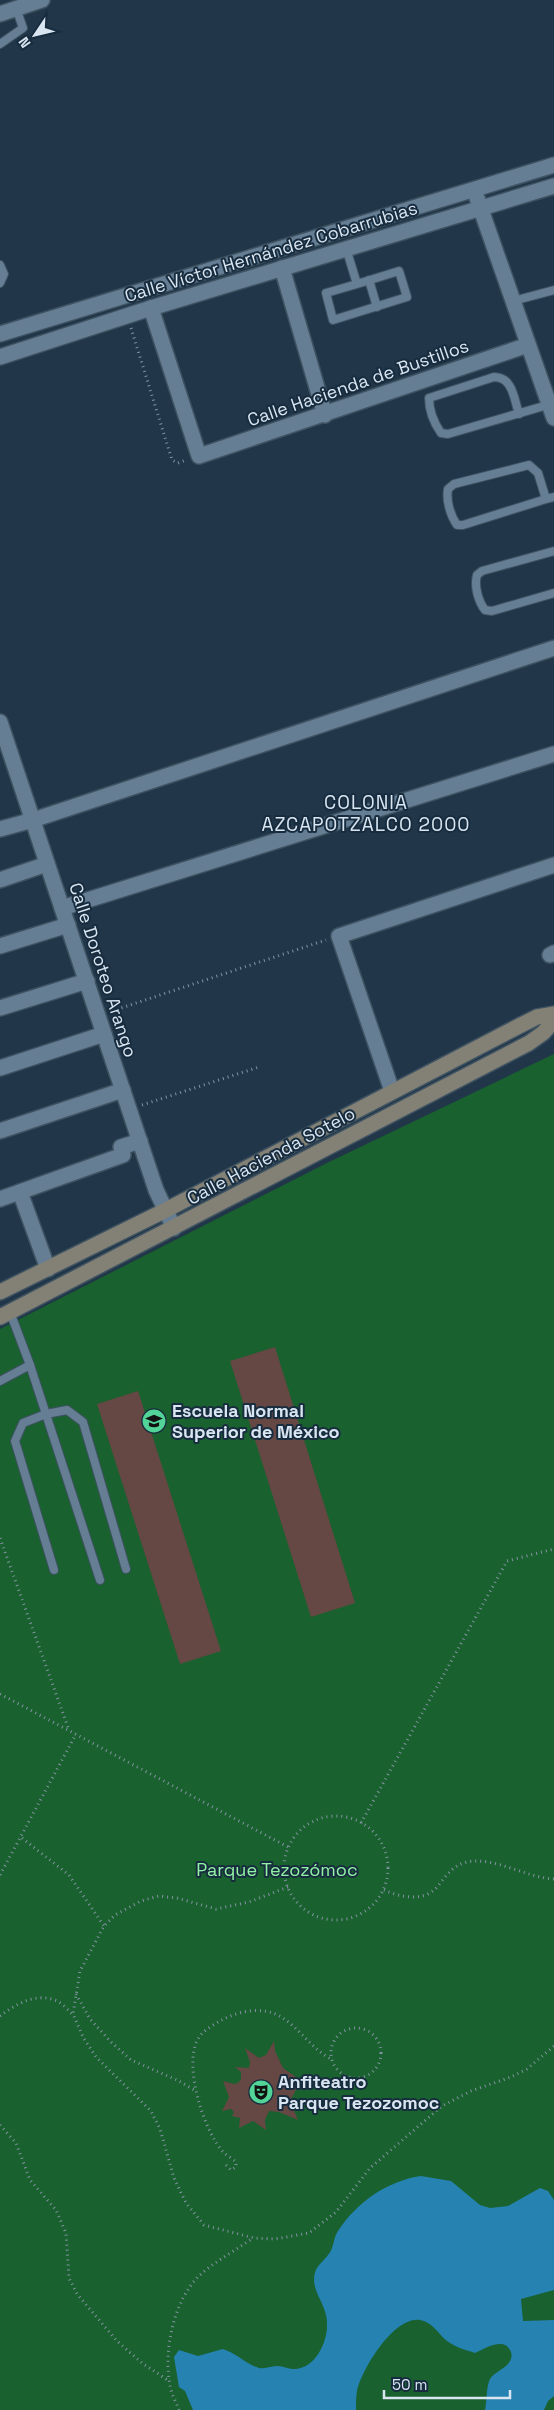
<svg xmlns="http://www.w3.org/2000/svg" width="554" height="2410" font-family="'Space Grotesk',sans-serif">
<style>
.green{fill:#19612e}
.water{fill:#2682b1}
.building{fill:#654743}
.lines{fill:none;stroke-linecap:round;stroke-linejoin:round}
.lane-casing{stroke:#3e5261;stroke-width:10}
.street-casing{stroke:#3e5261;stroke-width:18}
.secondary-casing{stroke:#3e5261;stroke-width:18}
.path{stroke:#8293a2;stroke-width:3;stroke-dasharray:1 4;stroke-linecap:butt}
.lane{stroke:#657e93;stroke-width:8}
.street{stroke:#657e93;stroke-width:15}
.secondary{stroke:#838075;stroke-width:15}
.labels{text-anchor:middle;stroke-width:4;stroke-linejoin:round;paint-order:stroke}
.street-label{font-size:18px;fill:#d9e6f2;stroke:#172c3e}
.poi-label{font-size:18px;font-weight:bold;fill:#d9e6f2;stroke:#172c3e;text-anchor:start}
.park-label{font-size:18px;fill:#92f2a5;stroke:#172c3e}
.neighbourhood-label{font-size:19px;letter-spacing:1px;fill:#d9e6f2;stroke:#172c3e}
</style>
<rect width="100%" height="100%" fill="#213749"/>
<polygon class="green" points="554,1054 554,2410 0,2410 0,1329 327,1163"/>
<path class="water" d="M 421,2176 L 451,2181 L 480,2205 L 490,2208 L 508,2206 L 540,2188 L 548,2191 L 554,2200 L 554,2290 L 521,2299 L 523,2321 L 554,2320 L 554,2396 L 548,2401 L 544,2410 L 485,2410 C 487,2401 486,2387 490,2379 C 495,2371 506,2369 510,2361 C 512,2358 512,2353 510,2350 C 503,2337 484,2349 475,2353 C 466,2350 455,2347 447,2341 C 438,2334 433,2322 420,2320 C 394,2316 362,2369 357,2391 C 356,2397 356,2404 356,2410 L 193,2410 L 185,2391 L 179,2387 L 174,2357 L 179,2350 L 198,2356 L 223,2349 C 236,2353 246,2364 259,2368 C 266,2369 272,2366 278,2366 C 283,2366 288,2369 293,2369 C 315,2370 328,2342 327,2323 C 327,2306 314,2294 314,2280 C 314,2267 321,2264 328,2255 C 334,2249 333,2238 338,2231 C 357,2202 387,2181 421,2176 Z"/>
<g class="building">
<polygon points="275,1347 355,1603 311,1617 230,1361"/>
<polygon points="138,1391 221,1651 180,1664 97,1404"/>
<polygon points="274,2041 275,2051 283,2068 296,2077 309,2081 298,2086 290,2101 298,2120 279,2112 269,2111 265,2120 266,2130 253,2121 239,2128 240,2118 232,2116 234,2112 231,2109 222,2111 229,2097 223,2081 234,2084 238,2083 241,2079 241,2072 235,2067 249,2068 250,2062 245,2048 259,2058 266,2055"/>
</g>
<g class="lines">
<defs>
<g id="lane">
<polyline points="0,44 23,28 16,8"/>
<polyline points="346,248 357,284 399,271 407,297 333,320 326,293 357,284"/>
<polyline points="0,265 4,274 0,283"/>
<polyline points="369,280 377,307"/>
<polyline points="513,301 554,290"/>
<path d="M 519,414 C 514,399 513,377 494,377 L 429,398 C 429,410 434,423 441,433 L 448,434 L 551,404"/>
<path d="M 546,499 L 538,473 L 529,465 L 454,484 L 448,489 C 446,500 450,515 457,525 L 463,525 L 546,499 L 554,497"/>
<path d="M 554,551 L 482,571 L 477,575 C 474,586 478,601 485,610 L 492,611 L 554,593"/>
<polyline points="10,1312 30,1365 100,1580"/>
<polyline points="0,1381 30,1365"/>
<polyline points="54,1570 15,1441 23,1423 46,1414 67,1410 83,1422 126,1569"/>
</g>
<g id="street">
<polyline points="0,14 42,0"/>
<polyline points="477,198 554,418"/>
<polyline points="282,268 325,415"/>
<polyline points="151,308 199,456 528,345"/>
<polyline points="0,334 554,165"/>
<polyline points="0,357 151,308 554,186"/>
<polyline points="0,722 156,1190 174,1228"/>
<polyline points="0,829 33,820 554,648"/>
<polyline points="0,880 47,864"/>
<polyline points="62,908 554,754"/>
<polyline points="0,946 68,925"/>
<polyline points="550,955 554,953"/>
<polyline points="0,1008 87,981"/>
<polyline points="0,1068 104,1034"/>
<polyline points="392,1091 339,936 554,865"/>
<polyline points="0,1131 123,1090"/>
<polyline points="20,1192 48,1269"/>
<polyline points="0,1199 123,1155 121,1147 140,1141"/>
</g>
<g id="secondary">
<polyline points="0,1292 166,1210 521,1025 537,1017 554,1014"/>
<polyline points="0,1317 529,1043 543,1033 554,1021"/>
</g>
</defs>
<use href="#lane" class="lane-casing"/>
<use href="#street" class="street-casing"/>
<use href="#secondary" class="secondary-casing"/>
<g class="path">
<polyline points="131,328 172,460 178,463 186,460"/>
<polyline points="112,1011 326,940"/>
<polyline points="142,1105 259,1067"/>
<polyline points="0,1538 69,1730"/>
<polyline points="0,1694 288,1847"/>
<circle cx="336" cy="1868" r="52"/>
<polyline points="361,1823 507,1561 554,1549"/>
<polyline points="22,1838 69,1875 104,1926"/>
<polyline points="0,1875 76,1734"/>
<polyline points="288,1887 249,1902 216,1909 177,1898 159,1896 141,1901 115,1915 104,1926 80,1971 73,2014 83,2037 96,2057 151,2111 160,2129 174,2178 186,2203 204,2225 254,2238 275,2239 309,2233 336,2212 370,2168 442,2106 471,2091 511,2077 527,2069 554,2046"/>
<path d="M 384,1890 C 400,1897 424,1903 438,1886 C 446,1876 453,1865 467,1862 C 493,1856 527,1878 554,1879"/>
<polyline points="76,1994 90,2019 111,2042 131,2060 177,2080 196,2091"/>
<path d="M 0,2016 C 16,2004 36,1992 57,2001 C 62,2003 68,2010 72,2014"/>
<circle cx="356" cy="2053" r="25"/>
<polyline points="0,2125 16,2143 30,2180 56,2210 66,2233 69,2278 77,2294 117,2341 142,2363 169,2381"/>
<path d="M 226,2165 L 231,2170 L 236,2167 L 236,2162 C 233,2159 228,2156 224,2153 C 204,2132 184,2068 197,2041 C 201,2032 211,2026 220,2021 C 232,2014 249,2009 264,2011 C 292,2014 307,2047 331,2059"/>
<path d="M 179,2410 C 176,2402 171,2393 170,2385 C 163,2351 174,2300 199,2276 C 215,2261 235,2251 253,2238"/>
</g>
<use href="#lane" class="lane"/>
<use href="#street" class="street"/>
<use href="#secondary" class="secondary"/>
</g>
<defs>
<symbol id="school-disc" viewBox="-11 -11 22 22"><circle r="9.5" fill="#52d397" stroke="#172c3e"/><path d="M0-5L7-2L0 1L-7-2ZM-4 1L0 2.5L4 1V4Q0 6-4 4Z" fill="#111"/></symbol>
<symbol id="theatre-disc" viewBox="-11 -11 22 22"><circle r="9.5" fill="#52d397" stroke="#172c3e"/><path d="M-5-5.5Q0-4 5-5.5V0Q5 5 0 6Q-5 5-5 0ZM-3.3-2.5H-1v1.5H-3.3ZM1-2.5H3.3v1.5H1ZM-2.8 1Q0 5.5 2.8 1Z" fill="#111"/></symbol>
</defs>
<g fill-rule="evenodd">
<use href="#school-disc" x="140" y="1407" width="28" height="28"/>
<use href="#theatre-disc" x="247" y="2078" width="28" height="28"/>
</g>
<g class="labels">
<g class="street-label">
<text transform="translate(271 252) rotate(-17)" y="6">Calle Víctor Hernández Cobarrubias</text>
<text transform="translate(358 383) rotate(-19)" y="6">Calle Hacienda de Bustillos</text>
<text transform="translate(103 970) rotate(72)" y="6">Calle Doroteo Arango</text>
<text transform="translate(271 1156) rotate(-28)" y="6">Calle Hacienda Sotelo</text>
</g>
<g class="poi-label">
<text x="172" y="1417">Escuela Normal<tspan x="172" dy="21">Superior de México</tspan></text>
<text x="278" y="2088">Anfiteatro<tspan x="278" dy="21">Parque Tezozomoc</tspan></text>
</g>
<g class="park-label">
<text x="277" y="1876">Parque Tezozómoc</text>
</g>
<g class="neighbourhood-label">
<text x="366" y="809">COLONIA<tspan x="366" dy="22">AZCAPOTZALCO 2000</tspan></text>
</g>
</g>
<g transform="translate(35 35) rotate(235)" stroke="#172c3e" stroke-width="4" paint-order="stroke">
<path d="M0-4L9 19L0 12L-9 19Z" fill="#d9e6f2"/>
<text y="-8" font-size="14" font-weight="bold" text-anchor="middle" fill="#d9e6f2">N</text>
</g>
<path d="M384 2390v8h126v-8" fill="none" stroke="#d9e6f2" stroke-width="2.5"/>
<text x="392" y="2390" font-size="15" fill="#d9e6f2" stroke="#172c3e" stroke-width="4" paint-order="stroke">50 m</text>
</svg>
